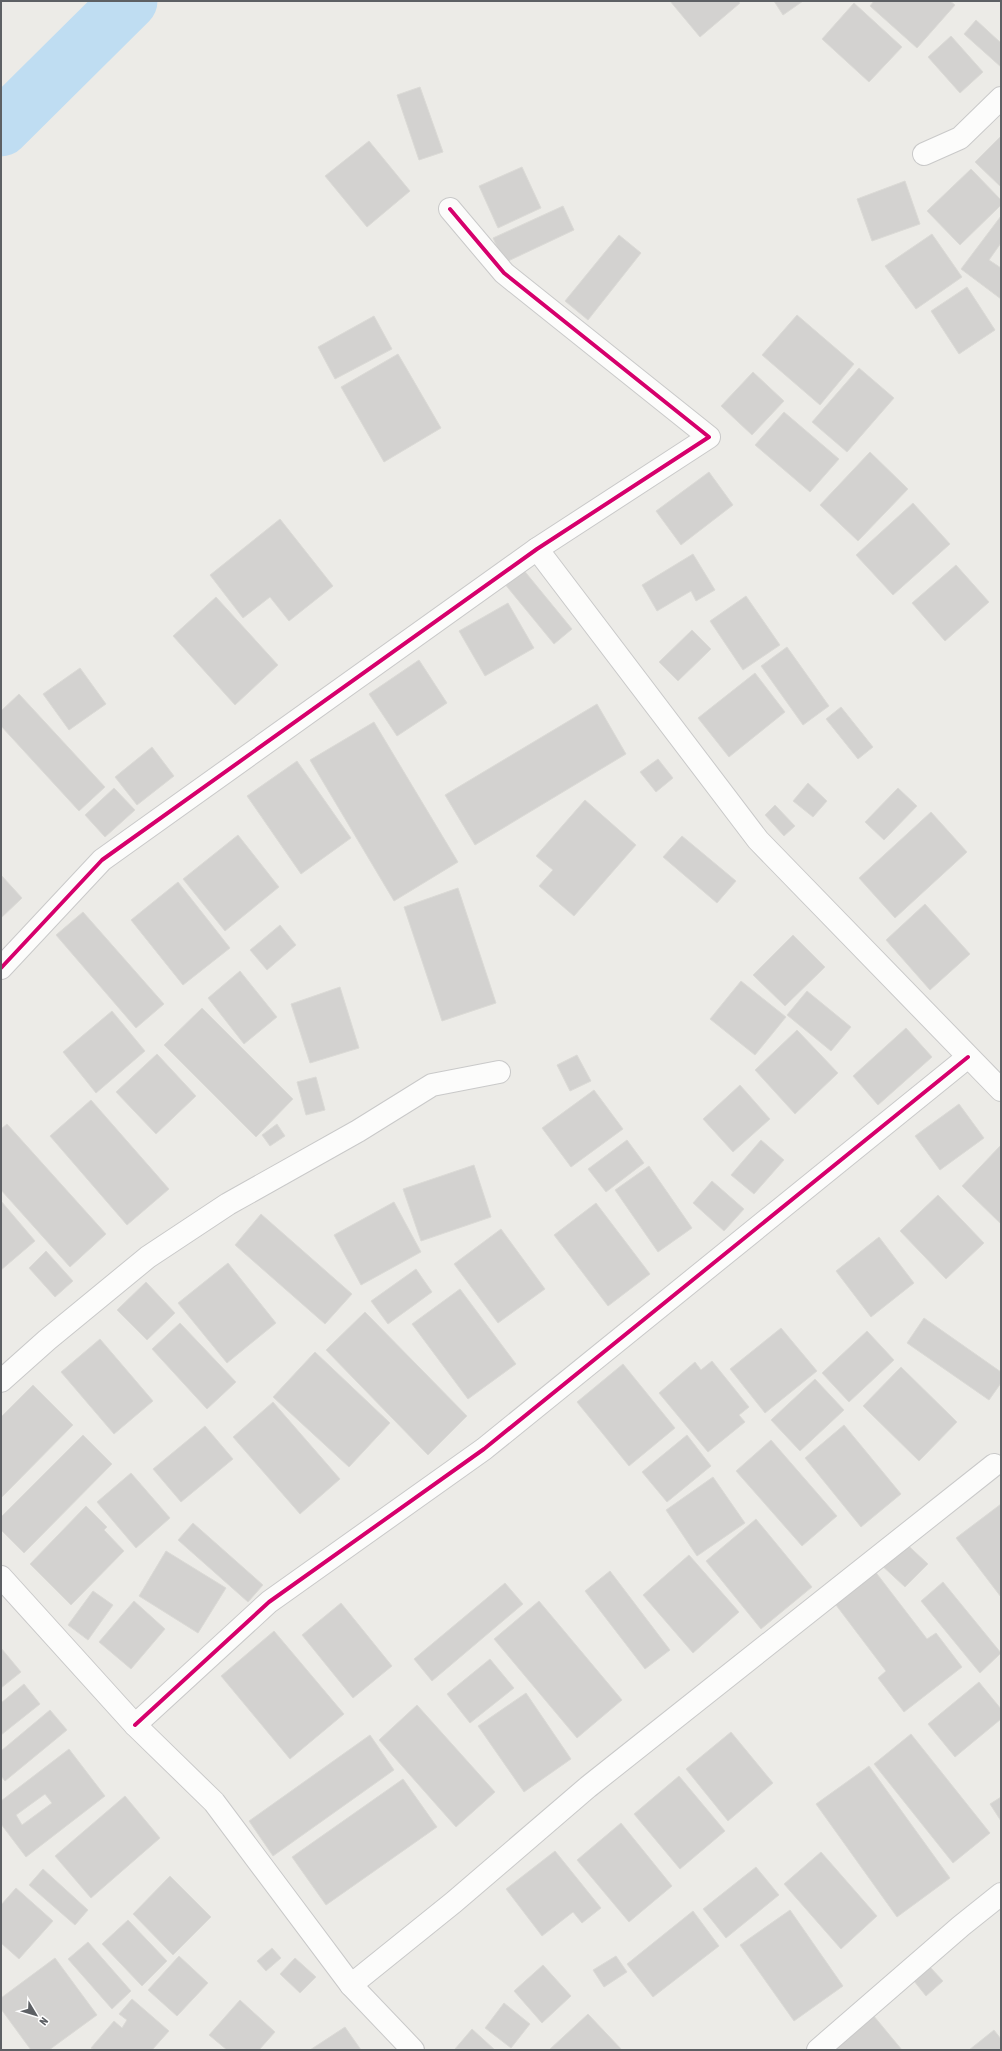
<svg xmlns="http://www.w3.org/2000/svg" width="1002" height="2051" font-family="'Asap Condensed',sans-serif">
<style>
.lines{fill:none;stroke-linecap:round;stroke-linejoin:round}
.river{stroke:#bfddf2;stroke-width:57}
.building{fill:#d3d2d0;stroke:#dbdad6;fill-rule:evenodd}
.minor-casing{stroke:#c9c9c9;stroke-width:24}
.minor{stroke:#fcfcfb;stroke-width:22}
.cycleway-casing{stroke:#fff;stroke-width:6}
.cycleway{stroke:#d6006c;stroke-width:4}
</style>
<rect width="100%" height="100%" fill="#ecebe7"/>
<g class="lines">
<polyline class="river" points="1,128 129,1"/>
</g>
<g class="building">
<polygon points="670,1 738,1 740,3 700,37"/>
<polygon points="774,1 803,1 783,15"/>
<polygon points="874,1 950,1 955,5 917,48 870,6"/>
<polygon points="854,3 902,47 869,82 822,39"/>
<polygon points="976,20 1001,43 1001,67 964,34"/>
<polygon points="951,36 983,72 960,93 928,57"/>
<polygon points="420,87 443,152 419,160 397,95"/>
<polygon points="1001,136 1001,187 975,162"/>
<polygon points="369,141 410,191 367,227 325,176"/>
<polygon points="522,167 541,208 498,228 479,186"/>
<polygon points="971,169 1001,200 1001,205 960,245 927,211"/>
<polygon points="905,181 920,224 872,241 857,199"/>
<polygon points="563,206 574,230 504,263 493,238"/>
<polygon points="1001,216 1001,243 989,260 1001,268 1001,299 961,269"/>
<polygon points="932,234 962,277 916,309 885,266"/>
<polygon points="619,235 641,253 588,320 565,301"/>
<polygon points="967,287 995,330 959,354 931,311"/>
<polygon points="797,315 854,364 820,405 762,355"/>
<polygon points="374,316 392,349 335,379 318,347"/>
<polygon points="398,354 441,428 384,462 341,387"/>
<polygon points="859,368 894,398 847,452 812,422"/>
<polygon points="753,372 784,401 752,435 721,406"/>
<polygon points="784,412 839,459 810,492 755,445"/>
<polygon points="870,452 908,489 858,541 820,505"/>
<polygon points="709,472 733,505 681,545 656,511"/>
<polygon points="913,503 950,544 893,595 856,555"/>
<polygon points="280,519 333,586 289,621 270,597 243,618 210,575"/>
<polygon points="693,554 715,590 696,601 691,591 657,611 642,585"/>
<polygon points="956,565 989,602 945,641 912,603"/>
<polygon points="522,568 572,629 554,644 504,583"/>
<polygon points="746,596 780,645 743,670 710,621"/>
<polygon points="216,597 278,665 235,705 173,636"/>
<polygon points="508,603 534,648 485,676 459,631"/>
<polygon points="692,630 711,649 678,681 659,662"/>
<polygon points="787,647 829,706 803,725 761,666"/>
<polygon points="419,660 447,703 397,736 369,694"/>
<polygon points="80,668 106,704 69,730 43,694"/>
<polygon points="755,673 785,712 729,757 698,718"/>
<polygon points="19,694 105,787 79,811 1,726 1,711"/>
<polygon points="597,704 626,754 475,845 445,795"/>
<polygon points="841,707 873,747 858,759 826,719"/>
<polygon points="374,722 458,862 394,901 310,760"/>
<polygon points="152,747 174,776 137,805 115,777"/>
<polygon points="658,759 673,778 656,792 640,772"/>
<polygon points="297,761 351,838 301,874 247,796"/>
<polygon points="808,783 827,801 813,817 793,801"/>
<polygon points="114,788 135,810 105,837 85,815"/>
<polygon points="898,788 917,806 884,840 865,822"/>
<polygon points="585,800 636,845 574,916 539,886 553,870 536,856"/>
<polygon points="775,805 795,826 784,836 765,815"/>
<polygon points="931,812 967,852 895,918 859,878"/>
<polygon points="238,835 279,887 225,931 183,879"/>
<polygon points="682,836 736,881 717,903 663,857"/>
<polygon points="1,875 22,898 1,918"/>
<polygon points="178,882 230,948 183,985 131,920"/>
<polygon points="458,888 496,1003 442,1021 404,907"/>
<polygon points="925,904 970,954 930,990 886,940"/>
<polygon points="83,912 164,1004 136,1028 56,935"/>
<polygon points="280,925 296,945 267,970 250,950"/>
<polygon points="793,935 825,967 785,1006 753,975"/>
<polygon points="240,971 277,1017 244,1044 208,998"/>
<polygon points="741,981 786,1017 755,1055 710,1019"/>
<polygon points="340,987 359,1048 310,1063 291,1004"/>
<polygon points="807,991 851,1027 831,1051 787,1015"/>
<polygon points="202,1008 293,1099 256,1137 164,1045"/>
<polygon points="112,1011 145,1051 96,1093 63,1052"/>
<polygon points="906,1028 932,1057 878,1105 853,1076"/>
<polygon points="797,1030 838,1073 795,1114 755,1070"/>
<polygon points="157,1054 196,1096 156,1134 116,1092"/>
<polygon points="577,1055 591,1081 570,1091 557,1065"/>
<polygon points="316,1077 325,1110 306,1115 297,1082"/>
<polygon points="740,1085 770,1119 733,1152 703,1119"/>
<polygon points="594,1090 623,1129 571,1167 542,1128"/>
<polygon points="91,1100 169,1189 127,1225 50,1136"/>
<polygon points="959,1104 984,1138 940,1170 915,1136"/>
<polygon points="7,1124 106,1234 70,1267 1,1190 1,1129"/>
<polygon points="277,1124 285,1136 270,1146 262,1135"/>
<polygon points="627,1140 644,1163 606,1192 588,1169"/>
<polygon points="761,1140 784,1160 754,1194 731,1175"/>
<polygon points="1001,1145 1001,1224 962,1186"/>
<polygon points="474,1165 491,1217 421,1241 403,1189"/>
<polygon points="649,1166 692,1228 658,1252 615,1190"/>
<polygon points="712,1181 744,1209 724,1231 693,1203"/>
<polygon points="938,1195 984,1243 946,1279 900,1231"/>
<polygon points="1,1201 35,1241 1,1270"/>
<polygon points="394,1202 421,1252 361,1285 334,1235"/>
<polygon points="596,1203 650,1274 608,1306 554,1235"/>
<polygon points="261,1214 352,1294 325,1324 235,1245"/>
<polygon points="501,1229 545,1289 498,1323 454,1264"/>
<polygon points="879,1237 914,1283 871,1317 836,1271"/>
<polygon points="46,1251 73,1281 55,1297 29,1268"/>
<polygon points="228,1263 276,1323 227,1363 178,1303"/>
<polygon points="416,1269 432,1292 388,1324 371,1301"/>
<polygon points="146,1282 175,1313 147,1340 117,1310"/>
<polygon points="460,1289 516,1364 468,1399 412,1324"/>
<polygon points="365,1312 467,1416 428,1455 326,1350"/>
<polygon points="924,1318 1001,1372 1001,1383 989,1400 907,1343"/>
<polygon points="180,1323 236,1382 207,1409 152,1349"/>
<polygon points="781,1328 817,1371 765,1413 730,1369"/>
<polygon points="867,1331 894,1360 849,1402 822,1373"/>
<polygon points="100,1339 153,1401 114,1434 61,1372"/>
<polygon points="315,1352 390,1423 349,1467 273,1397"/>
<polygon points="712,1361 749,1407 739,1415 745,1422 708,1452 659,1393 695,1362 701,1370"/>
<polygon points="623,1364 675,1428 629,1466 577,1402"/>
<polygon points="901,1367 957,1422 919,1461 863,1406"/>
<polygon points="815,1379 844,1410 800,1451 771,1420"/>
<polygon points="33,1385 73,1425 1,1498 1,1417"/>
<polygon points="273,1402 340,1479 300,1514 233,1437"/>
<polygon points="844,1425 901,1494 861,1527 805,1458"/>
<polygon points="205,1426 233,1459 181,1502 153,1469"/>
<polygon points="83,1435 112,1464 24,1553 1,1530 1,1517"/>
<polygon points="687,1435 711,1466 667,1502 642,1472"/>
<polygon points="771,1440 837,1516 802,1546 736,1471"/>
<polygon points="131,1473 170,1518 136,1548 97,1502"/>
<polygon points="713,1477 745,1523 697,1556 666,1510"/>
<polygon points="1001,1504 1001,1597 956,1538"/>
<polygon points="86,1506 107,1527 104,1530 124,1551 71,1605 30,1564"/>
<polygon points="756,1519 812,1587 761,1629 706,1561"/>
<polygon points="193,1523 263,1585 248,1602 178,1540"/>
<polygon points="900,1538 928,1564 905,1587 878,1562"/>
<polygon points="166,1551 226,1588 198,1633 139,1596"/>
<polygon points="689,1555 739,1612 693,1653 643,1595"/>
<polygon points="874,1570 927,1639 936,1633 962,1667 904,1712 878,1678 886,1671 833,1601"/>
<polygon points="610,1571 670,1650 645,1669 585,1591"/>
<polygon points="943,1582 1001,1653 980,1673 921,1601"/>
<polygon points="505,1583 523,1604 432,1681 414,1659"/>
<polygon points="93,1591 113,1605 88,1640 68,1625"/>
<polygon points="134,1601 165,1629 131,1669 99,1642"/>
<polygon points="539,1601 622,1700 577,1738 494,1639"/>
<polygon points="341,1603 392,1666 353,1698 302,1635"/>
<polygon points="274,1631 344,1714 290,1759 221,1676"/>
<polygon points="1,1648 21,1672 1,1688"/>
<polygon points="490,1659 514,1688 470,1723 447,1694"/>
<polygon points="979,1682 1001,1709 1001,1719 955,1757 928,1724"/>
<polygon points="24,1684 40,1704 1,1735 1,1703"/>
<polygon points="526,1693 571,1759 524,1792 478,1726"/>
<polygon points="417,1705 495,1792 456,1827 379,1740"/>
<polygon points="50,1710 67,1730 5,1781 1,1776 1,1751"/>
<polygon points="731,1732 773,1783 728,1821 686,1769"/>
<polygon points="911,1734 990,1833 953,1863 874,1764"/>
<polygon points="370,1735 394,1770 273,1856 249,1821"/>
<path d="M 69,1749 L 105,1796 L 26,1857 L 1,1824 L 1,1801 ZM 45,1794 L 52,1803 L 22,1825 L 16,1815 Z"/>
<polygon points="869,1766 950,1878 897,1917 816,1804"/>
<polygon points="679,1776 725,1831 680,1869 634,1814"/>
<polygon points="403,1779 437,1827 326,1905 292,1857"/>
<polygon points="125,1796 160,1838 91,1898 55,1856"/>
<polygon points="1001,1797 1001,1821 990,1804"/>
<polygon points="621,1823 672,1886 629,1922 577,1860"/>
<polygon points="555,1851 601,1908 582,1923 573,1912 542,1936 506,1889"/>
<polygon points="821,1852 877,1916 841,1949 784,1884"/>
<polygon points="756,1867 779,1895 726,1938 703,1909"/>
<polygon points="43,1869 88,1910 75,1925 29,1885"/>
<polygon points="170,1876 211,1917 173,1955 133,1914"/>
<polygon points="16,1888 53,1921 19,1959 1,1943 1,1905"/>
<polygon points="790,1910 843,1986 794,2021 740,1945"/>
<polygon points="693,1911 719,1946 653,1997 627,1964"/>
<polygon points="128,1920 167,1961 142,1986 102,1944"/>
<polygon points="88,1942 131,1991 112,2009 68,1959"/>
<polygon points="272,1948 281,1958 266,1971 257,1961"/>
<polygon points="179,1956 208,1983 177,2016 148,1990"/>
<polygon points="616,1956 627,1972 604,1987 593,1970"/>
<polygon points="55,1958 97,2015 49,2050 31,2050 1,2009 1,1998"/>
<polygon points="295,1958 316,1977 300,1993 280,1974"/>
<polygon points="543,1965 571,1996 542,2023 514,1991"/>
<polygon points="930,1967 943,1981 926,1996 914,1981"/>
<polygon points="132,1999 169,2031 152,2050 94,2050 91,2048 114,2021 122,2028 127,2020 119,2014"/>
<polygon points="240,2000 275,2032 259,2050 227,2050 209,2035"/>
<polygon points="504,2003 530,2024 511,2048 485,2028"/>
<polygon points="588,2014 622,2050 549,2050"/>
<polygon points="873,2015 902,2050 831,2050"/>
<polygon points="345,2027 361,2050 310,2050"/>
<polygon points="472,2029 495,2050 455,2049"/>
<polygon points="994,2030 1001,2039 1001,2050 969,2050"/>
</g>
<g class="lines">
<defs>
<g id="minor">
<polyline points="924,154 960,138 1001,98"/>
<polyline points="537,549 758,840 1001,1090"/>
<polyline points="1,968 102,860 537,549 709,437 504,273 450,209"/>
<polyline points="1,1381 47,1340 148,1257 228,1204 358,1131 432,1085 499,1072"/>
<polyline points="1,1577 135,1725 214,1802 351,1985 413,2050"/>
<polyline points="135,1725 269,1602 484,1449 968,1057"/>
<polyline points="351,1985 454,1902 588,1787 994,1465"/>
<polyline points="818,2050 961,1926 1001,1894"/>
</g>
</defs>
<use href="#minor" class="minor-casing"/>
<use href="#minor" class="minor"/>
<defs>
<g id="cycleway">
<polyline points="1,968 102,860 537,549 709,437 504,273 450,209"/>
<polyline points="135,1725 269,1602 484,1449 968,1057"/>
</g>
</defs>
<use href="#cycleway" class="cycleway-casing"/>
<use href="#cycleway" class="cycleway"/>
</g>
<rect width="1002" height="2051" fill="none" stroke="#5d6064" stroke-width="4"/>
<g transform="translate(36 2015) rotate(128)" stroke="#ffffff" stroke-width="3" paint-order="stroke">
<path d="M0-3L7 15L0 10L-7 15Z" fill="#5d6064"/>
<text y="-6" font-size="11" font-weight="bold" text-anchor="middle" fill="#5d6064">N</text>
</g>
</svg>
